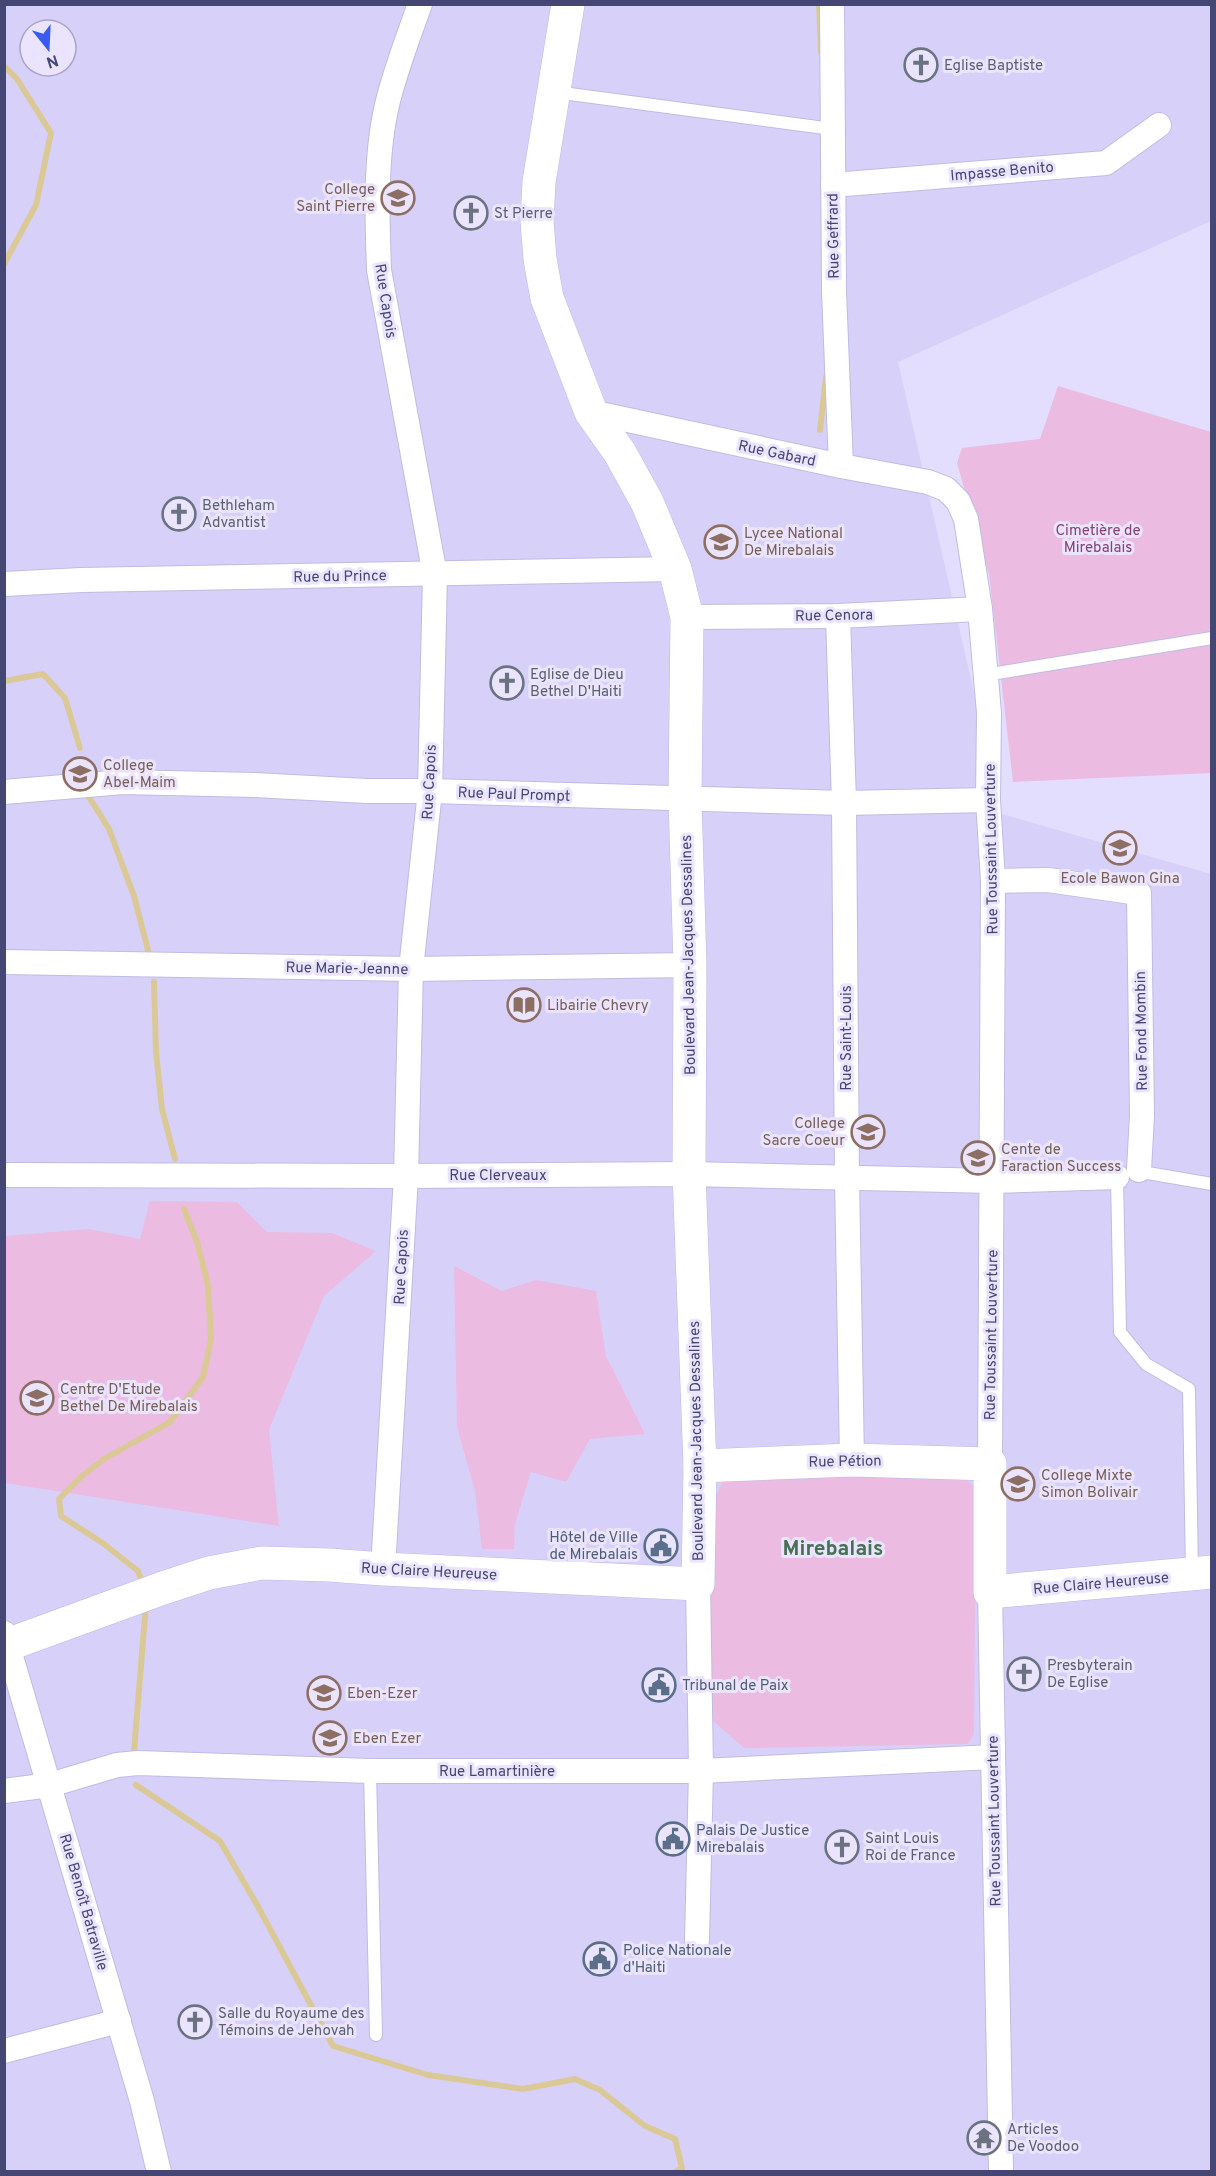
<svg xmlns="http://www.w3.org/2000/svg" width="1216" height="2176" font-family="Overpass,sans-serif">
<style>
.residential{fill:#d7d1fa;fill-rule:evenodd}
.green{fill:#ebbbe2}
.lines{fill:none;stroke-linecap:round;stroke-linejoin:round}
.stream{stroke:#dac997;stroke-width:6}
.lane-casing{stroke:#bebce3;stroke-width:14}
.street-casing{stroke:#bebce3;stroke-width:26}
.secondary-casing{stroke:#bbb8e9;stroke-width:34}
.lane{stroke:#fff;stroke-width:12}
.street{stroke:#fff;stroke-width:24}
.secondary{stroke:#fff;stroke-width:33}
.labels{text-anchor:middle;stroke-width:6;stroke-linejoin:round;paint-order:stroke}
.worship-label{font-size:15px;fill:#5b616d;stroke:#eae4ff;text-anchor:start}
.street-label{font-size:15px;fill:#444774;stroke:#eae4ff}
.education-label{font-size:15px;fill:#785e54;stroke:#eae4ff;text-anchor:start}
.park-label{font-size:15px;fill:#874172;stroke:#eae4ff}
.service-label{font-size:15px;fill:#4e5e75;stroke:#eae4ff;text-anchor:start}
.district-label{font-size:21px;font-weight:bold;fill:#487052;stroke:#eae4ff}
</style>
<rect width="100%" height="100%" fill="#e3ddfe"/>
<path class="residential" d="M 5,5 L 1211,5 L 1211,221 L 898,362 L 1002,814 L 1211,874 L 1211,2171 L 5,2172 ZM 30,30 L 66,30 L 66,66 L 30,66 Z"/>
<g class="green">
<polygon points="1058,386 1211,432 1211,773 1013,782 989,574 957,463 962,448 1040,439"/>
<polygon points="150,1201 237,1202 267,1232 332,1233 376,1251 324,1296 269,1430 279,1526 5,1483 5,1236 89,1229 140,1239"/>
<polygon points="454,1266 502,1291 536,1280 596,1291 606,1356 645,1434 590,1439 566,1482 531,1472 515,1524 514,1549 482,1549 475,1491 457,1427"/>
<polygon points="952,1468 975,1487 980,1517 975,1613 974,1734 968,1744 744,1748 713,1721 708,1555 715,1499 726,1472"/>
</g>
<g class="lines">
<g class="stream">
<polyline points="819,4 821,52"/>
<polyline points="4,66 17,79 51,133 36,205 4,264"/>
<polyline points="820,430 826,377"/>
<polyline points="4,681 43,674 65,698 80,748"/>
<polyline points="89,797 109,829 134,896 149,954"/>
<polyline points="154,982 156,1052 162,1109 175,1159"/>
<polyline points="143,1585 138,1571 104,1544 61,1516 59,1499 82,1476 104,1459 170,1422 203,1377 211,1339 208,1285 197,1242 184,1209"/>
<polyline points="134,1751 146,1604"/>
<polyline points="136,1785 220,1841 256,1903 333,2046 428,2075 523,2089 575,2079 600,2090 645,2126 675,2139 682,2168 676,2172"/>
</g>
<defs>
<g id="lane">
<polyline points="555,92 832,129"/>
<polyline points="985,675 1212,638"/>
<polyline points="1136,1171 1212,1184"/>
<polyline points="1120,1176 1117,1177 1120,1332 1146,1364 1189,1389 1192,1573"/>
<polyline points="370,1771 376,2035"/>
</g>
<g id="street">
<polyline points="832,4 834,291 841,466"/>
<polyline points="833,185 1106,163 1159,125"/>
<polyline points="591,412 841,466 928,482 946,489 958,501 966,519 980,609 989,713 988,800 993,881 990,1464"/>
<polyline points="4,584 81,580 675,569"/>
<polyline points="838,616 844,803 847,1178 852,1460"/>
<polyline points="687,617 838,616 980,609"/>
<polyline points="4,792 123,782 255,785 366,791 430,791 844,803 988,800"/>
<polyline points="993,881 1048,880 1139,893 1142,1115 1139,1170"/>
<polyline points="4,962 411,969 690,965"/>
<polyline points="4,1175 406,1176 689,1174 992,1181 1117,1177"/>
<path d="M 383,1569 L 406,1176 L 411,969 L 430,791 L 435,575 L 379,270 C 377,218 375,156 387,105 C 395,71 408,38 420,4"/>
<polyline points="990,1592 1001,2172"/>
<polyline points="4,1633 142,2101 159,2172"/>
<polyline points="4,1791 50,1785 117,1765 138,1763 370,1771 701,1771 993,1757"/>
<polyline points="697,1940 701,1771 698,1584"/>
<polyline points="4,2051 119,2021"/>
</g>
<g id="secondary">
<polyline points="700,1466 852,1460 990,1464 990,1592 1212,1572"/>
<polyline points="4,1646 163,1588 209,1573 262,1563 329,1565 383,1569 698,1584 700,1466 689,1174 690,965 685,799 687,617 675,569 647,502 620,453 591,412 547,298 540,259 537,221 539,182 568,4"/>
</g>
</defs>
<use href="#lane" class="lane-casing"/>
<use href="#street" class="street-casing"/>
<use href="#secondary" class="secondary-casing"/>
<use href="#lane" class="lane"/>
<use href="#street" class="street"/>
<use href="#secondary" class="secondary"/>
</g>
<defs>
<symbol id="church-ring" viewBox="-11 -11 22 22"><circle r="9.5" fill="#eae4ff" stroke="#6b7280" stroke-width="1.5"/><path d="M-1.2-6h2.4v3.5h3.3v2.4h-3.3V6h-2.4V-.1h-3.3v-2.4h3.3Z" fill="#6b7280"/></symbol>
<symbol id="school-ring" viewBox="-11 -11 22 22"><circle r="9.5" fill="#eae4ff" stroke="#8d6e63" stroke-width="1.5"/><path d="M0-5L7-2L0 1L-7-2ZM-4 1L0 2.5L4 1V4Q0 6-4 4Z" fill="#8d6e63"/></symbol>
<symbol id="library-ring" viewBox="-11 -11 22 22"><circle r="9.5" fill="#eae4ff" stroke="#8d6e63" stroke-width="1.5"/><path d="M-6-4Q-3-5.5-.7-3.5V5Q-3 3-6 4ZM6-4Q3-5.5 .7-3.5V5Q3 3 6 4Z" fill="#8d6e63"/></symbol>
<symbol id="civic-ring" viewBox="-11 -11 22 22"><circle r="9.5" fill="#eae4ff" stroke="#5c6f8a" stroke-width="1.5"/><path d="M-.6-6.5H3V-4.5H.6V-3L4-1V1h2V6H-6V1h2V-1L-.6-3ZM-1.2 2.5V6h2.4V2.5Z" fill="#5c6f8a"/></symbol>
<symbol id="temple-ring" viewBox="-11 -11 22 22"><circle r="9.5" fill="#eae4ff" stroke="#6b7280" stroke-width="1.5"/><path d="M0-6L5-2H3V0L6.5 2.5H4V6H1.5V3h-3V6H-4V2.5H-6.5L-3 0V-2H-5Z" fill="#6b7280"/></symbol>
</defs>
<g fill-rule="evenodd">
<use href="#church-ring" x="902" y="46" width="38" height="38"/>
<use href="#school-ring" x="379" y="179" width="38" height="38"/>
<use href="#church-ring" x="452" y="194" width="38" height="38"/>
<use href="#church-ring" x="160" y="495" width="38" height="38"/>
<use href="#school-ring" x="702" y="523" width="38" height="38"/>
<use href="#church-ring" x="488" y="664" width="38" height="38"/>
<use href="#school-ring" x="61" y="755" width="38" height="38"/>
<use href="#school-ring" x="1101" y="829" width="38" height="38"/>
<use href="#library-ring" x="505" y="986" width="38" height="38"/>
<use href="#school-ring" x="849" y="1113" width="38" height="38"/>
<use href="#school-ring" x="959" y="1139" width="38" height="38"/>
<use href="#school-ring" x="18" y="1379" width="38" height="38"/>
<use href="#school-ring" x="999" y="1465" width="38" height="38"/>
<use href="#civic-ring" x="642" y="1527" width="38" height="38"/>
<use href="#church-ring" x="1005" y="1655" width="38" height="38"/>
<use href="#civic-ring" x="640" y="1666" width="38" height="38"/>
<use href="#school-ring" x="305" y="1674" width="38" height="38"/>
<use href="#school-ring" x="311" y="1719" width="38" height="38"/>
<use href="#civic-ring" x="654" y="1820" width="38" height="38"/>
<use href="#church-ring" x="823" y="1828" width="38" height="38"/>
<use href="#civic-ring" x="581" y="1940" width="38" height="38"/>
<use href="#church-ring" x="176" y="2003" width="38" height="38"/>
<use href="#temple-ring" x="965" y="2119" width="38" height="38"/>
</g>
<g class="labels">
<g class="worship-label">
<text x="944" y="70">Eglise Baptiste</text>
<text x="494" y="218">St Pierre</text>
<text x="202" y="510">Bethleham<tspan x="202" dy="17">Advantist</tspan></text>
<text x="530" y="679">Eglise de Dieu<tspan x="530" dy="17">Bethel D'Haiti</tspan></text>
<text x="1047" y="1670">Presbyterain<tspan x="1047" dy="17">De Eglise</tspan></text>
<text x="865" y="1843">Saint Louis<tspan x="865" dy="17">Roi de France</tspan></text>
<text x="218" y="2018">Salle du Royaume des<tspan x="218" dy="17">Témoins de Jehovah</tspan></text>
<text x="1007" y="2134">Articles<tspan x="1007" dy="17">De Voodoo</tspan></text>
</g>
<g class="street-label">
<text transform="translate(1002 171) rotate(-5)" y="5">Impasse Benito</text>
<text transform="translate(833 236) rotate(-91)" y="5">Rue Geffrard</text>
<text transform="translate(386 301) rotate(81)" y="5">Rue Capois</text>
<text transform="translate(777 453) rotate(12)" y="5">Rue Gabard</text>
<text transform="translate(340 576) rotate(-1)" y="5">Rue du Prince</text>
<text transform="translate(834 615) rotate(-1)" y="5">Rue Cenora</text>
<text transform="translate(429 782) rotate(-87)" y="5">Rue Capois</text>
<text transform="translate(514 794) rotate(2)" y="5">Rue Paul Prompt</text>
<text transform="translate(991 849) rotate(-91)" y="5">Rue Toussaint Louverture</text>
<text transform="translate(688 955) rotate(-91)" y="5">Boulevard Jean-Jacques Dessalines</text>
<text transform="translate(347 968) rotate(1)" y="5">Rue Marie-Jeanne</text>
<text transform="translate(1141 1031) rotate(-91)" y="5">Rue Fond Mombin</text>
<text transform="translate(846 1038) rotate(-90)" y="5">Rue Saint-Louis</text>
<text x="498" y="1180">Rue Clerveaux</text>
<text transform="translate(401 1267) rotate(-87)" y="5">Rue Capois</text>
<text transform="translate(991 1335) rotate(-89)" y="5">Rue Toussaint Louverture</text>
<text transform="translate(696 1441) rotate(-91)" y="5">Boulevard Jean-Jacques Dessalines</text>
<text transform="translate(845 1461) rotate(-1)" y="5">Rue Pétion</text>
<text transform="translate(429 1571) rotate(3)" y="5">Rue Claire Heureuse</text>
<text transform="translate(1101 1583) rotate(-5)" y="5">Rue Claire Heureuse</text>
<text x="497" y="1776">Rue Lamartinière</text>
<text transform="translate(994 1821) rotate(-91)" y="5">Rue Toussaint Louverture</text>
<text transform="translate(84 1902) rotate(74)" y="5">Rue Benoît Batraville</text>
</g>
<g class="education-label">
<text x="375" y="194" text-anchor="end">College<tspan x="375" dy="17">Saint Pierre</tspan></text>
<text x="744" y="538">Lycee National<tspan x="744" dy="17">De Mirebalais</tspan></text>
<text x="103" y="770">College<tspan x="103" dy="17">Abel-Maim</tspan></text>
<text x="1120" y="883" text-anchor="middle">Ecole Bawon Gina</text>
<text x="547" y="1010">Libairie Chevry</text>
<text x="845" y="1128" text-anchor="end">College<tspan x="845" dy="17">Sacre Coeur</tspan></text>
<text x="1001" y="1154">Cente de<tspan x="1001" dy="17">Faraction Success</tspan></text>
<text x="60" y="1394">Centre D'Etude<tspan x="60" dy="17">Bethel De Mirebalais</tspan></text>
<text x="1041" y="1480">College Mixte<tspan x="1041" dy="17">Simon Bolivair</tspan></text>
<text x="347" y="1698">Eben-Ezer</text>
<text x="353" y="1743">Eben Ezer</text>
</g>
<g class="park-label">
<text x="1098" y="535">Cimetière de<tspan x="1098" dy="17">Mirebalais</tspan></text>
</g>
<g class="service-label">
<text x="638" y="1542" text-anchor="end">Hôtel de Ville<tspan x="638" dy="17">de Mirebalais</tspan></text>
<text x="682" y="1690">Tribunal de Paix</text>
<text x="696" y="1835">Palais De Justice<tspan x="696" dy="17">Mirebalais</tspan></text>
<text x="623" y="1955">Police Nationale<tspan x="623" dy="17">d'Haiti</tspan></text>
</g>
<g class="district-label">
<text x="833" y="1555">Mirebalais</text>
</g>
</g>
<rect width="1216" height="2176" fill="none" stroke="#444774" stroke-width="12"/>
<g transform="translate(48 48) rotate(162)"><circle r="28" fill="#eae4ff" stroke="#a8a5c7" stroke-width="1.5"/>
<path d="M0-4.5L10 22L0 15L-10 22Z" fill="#395bf0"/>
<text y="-9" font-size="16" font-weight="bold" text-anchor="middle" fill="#444774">N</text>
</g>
</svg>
